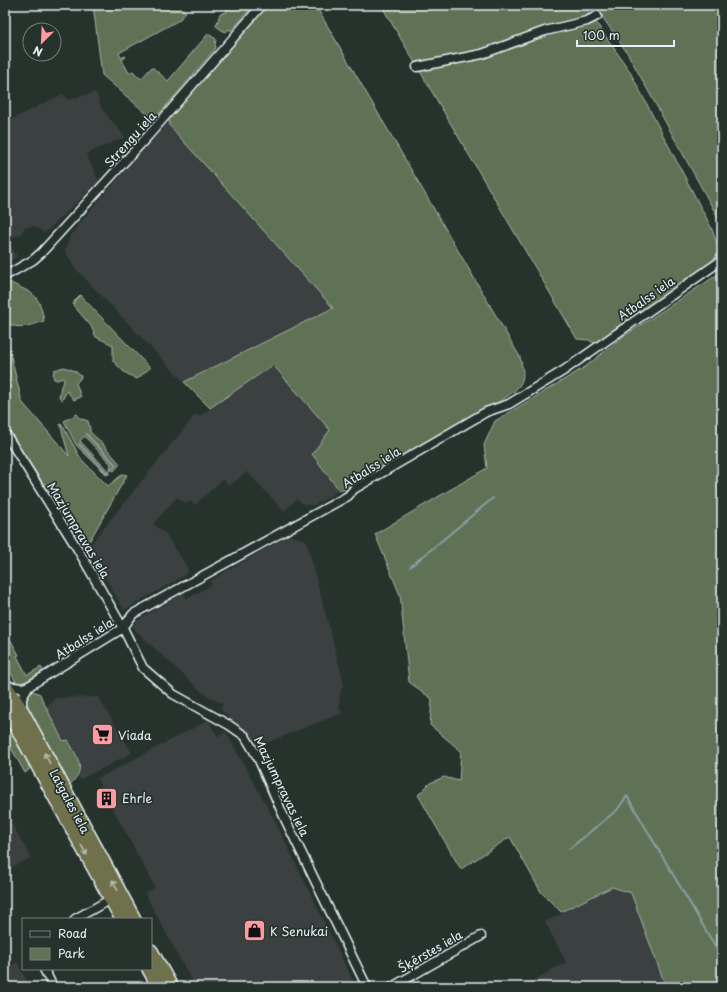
<svg xmlns="http://www.w3.org/2000/svg" width="727" height="992" font-family="'Playpen Sans',sans-serif">
  <rect width="100%" height="100%" fill="#26332d"/>
  <filter id="ink" filterUnits="userSpaceOnUse"><feTurbulence type="fractalNoise" baseFrequency=".025" numOctaves="2"/><feDisplacementMap in="SourceGraphic" scale="8" xChannelSelector="R" yChannelSelector="G"/><feConvolveMatrix kernelMatrix="1 2 1 2 8 2 1 2 1" color-interpolation-filters="sRGB"/></filter>
  <g filter="url(#ink)">
    <g fill="#3a4140">
      <path d="M96 92 102 109 125 137 86 154 99 181 45 233 34 226 24 228 21 235 7 238 17 257 5 264V103L10 120 63 94 68 100Z"/>
      <path d="M165 124 169 125 334 308 184 382 74 267 65 250 70 236 83 219Z"/>
      <path d="M273 365 337 437 343 488 315 505H304L297 499 284 511 247 472 229 486 223 479 195 505 190 501 187 504 177 497 153 524 166 534 188 569 187 574 124 610 89 550 90 545 195 415 199 416Z"/>
      <path d="M289 535 306 540 344 684 340 692 339 707 342 713 261 745 220 709 223 704 202 692 137 632 133 627 136 621 182 594 185 595 187 599 212 585 210 581Z"/>
      <path d="M98 697 132 753 79 780 77 775 79 772 68 740 64 741 46 707 55 698Z"/>
      <path d="M208 720 218 737 226 732 275 821 356 987H196L181 961 145 894 155 887 97 779Z"/>
      <path d="M8 817 31 858 12 867 5 865V818Z"/>
      <path d="M612 887 632 894 666 987H522L566 962 545 922Z"/>
      <path d="M17 962 30 987H5V969Z"/>
    </g>
    <g fill="#617255" stroke="#a4b2a6">
      <path d="M93 5H178L186 12 179 20 119 53 121 58 125 56 126 57 122 60 129 73 133 71 141 79 152 67 168 81 208 34 216 39 215 45 216 48 154 120 102 75Z"/>
      <path d="M225 5H254L231 31 229 29 226 32 223 31 216 26 220 14 227 12Z"/>
      <path d="M267 5H312L317 8 520 357C522 367 526 377 519 386 511 397 479 413 466 421 425 444 385 467 345 490H339L312 454 330 430 273 365 210 408 184 382 333 308 169 125V119Z"/>
      <path d="M381 5H584L629 70 711 227 720 252 711 262 595 344 589 340 577 339Z"/>
      <path d="M594 5H722V225L628 54Z"/>
      <path d="M717 275H722V987H666L631 893 612 887 561 912 541 892 510 837 461 869 456 861 418 795 430 783 444 777 459 781 461 751 430 725 432 699 409 682 400 595 375 534 487 468 484 445 495 421 585 367 621 338Z"/>
      <path d="M9 282C33 294 39 292 44 321 32 325 14 332 5 320V284Z"/>
      <path d="M80 295 150 368 137 379 124 372 113 361V345L96 337 91 326 73 305 75 300Z"/>
      <path d="M5 340 8 344 22 402 69 456 60 424 63 426 81 459 108 486 123 474 127 475 86 547 5 426Z"/>
      <path d="M64 367 75 371 81 376 80 379 76 383 81 397 74 400 67 391 62 400 59 397 61 386 64 382 63 378 57 380 54 379 53 375 54 370Z"/>
      <path d="M77 414 79 418 88 421 90 429V432L101 442 120 464 114 471 110 469 111 464 84 436 80 441 110 473 107 475 76 445 64 421Z"/>
      <path d="M5 630 19 655 17 656 27 675 41 667 43 670 42 672 21 684 16 682 5 662Z"/>
      <path d="M31 690 40 694 42 699 63 741 68 740C72 748 82 762 79 771 78 776 73 781 70 785L25 703 26 695Z"/>
      <path d="M5 718 29 764V770L25 773 5 737Z"/>
    </g>
    <g fill="none" stroke-linecap="round" stroke-linejoin="round">
      <g stroke="#869fa1" stroke-width="2">
        <path d="M79 444 107 473 116 465 86 434"/>
        <path d="M410 567 493 498"/>
        <path d="M569 849 617 810 627 796 722 958"/>
      </g>
      <defs>
        <g id="minor">
          <path d="M417 67 482 54 545 31 587 21 597 16"/>
          <path d="M5 276 33 260 41 253 148 136 262 5"/>
          <path d="M5 433 77 548 123 628 143 668 173 694 229 725 245 736 258 758 285 819 367 987"/>
          <path d="M6 686 22 688 29 686 123 628 133 614 348 496 354 489 486 412 509 404 563 371 722 260"/>
          <path d="M22 710V698L29 686"/>
          <path d="M75 919 111 899"/>
          <path d="M44 969 53 987"/>
          <path d="M392 987 481 936"/>
        </g>
        <g id="trunk">
          <path d="M5 685 22 711 134 919"/>
          <path d="M5 706 122 919"/>
          <path d="M151 951 171 987"/>
          <path d="M149 969 159 987"/>
        </g>
      </defs>
      <use href="#minor" stroke="#e8f1f8" stroke-width="11"/>
      <use href="#trunk" stroke="#e8f1f8" stroke-width="16"/>
      <use href="#minor" stroke="#26332d" stroke-width="8"/>
      <use href="#trunk" stroke="#6e714b" stroke-width="13"/>
    </g>
    <defs><path id="oneway-shaft" d="M-6 0H5M1.5-3L5.5 0L1.5 3" fill="none" stroke-width="1.6" stroke-linecap="round" stroke-linejoin="round"/></defs>
    <g stroke="#b7beb3">
      <use href="#oneway-shaft" transform="translate(47 758) rotate(-118)"/>
      <use href="#oneway-shaft" transform="translate(84 850) rotate(61)"/>
      <use href="#oneway-shaft" transform="translate(115 885) rotate(-118)"/>
    </g>
  </g>
  <defs>
    <symbol id="supermarket-square" viewBox="-11 -11 22 22"><rect x="-9" y="-9" width="18" height="18" rx="4" fill="#ff9aa2" stroke="#26332d"/><path d="M-6-5.5h2.5l.6 2H6L4.5 2H-2.5L-4.4-4H-6ZM-1.5 3.2a1.3 1.3 0 1 0 .1 0ZM3 3.2a1.3 1.3 0 1 0 .1 0Z" fill="#111"/></symbol>
    <symbol id="building-square" viewBox="-11 -11 22 22"><rect x="-9" y="-9" width="18" height="18" rx="4" fill="#ff9aa2" stroke="#26332d"/><path d="M-4-6H4V6H1V3H-1V6H-4ZM-2.5-4.3h1.7v1.8h-1.7ZM.8-4.3h1.7v1.8H.8ZM-2.5-1h1.7V.8h-1.7ZM.8-1h1.7V.8H.8Z" fill="#111"/></symbol>
    <symbol id="shop-square" viewBox="-11 -11 22 22"><rect x="-9" y="-9" width="18" height="18" rx="4" fill="#ff9aa2" stroke="#26332d"/><path d="M-5-2.5h2.3a2.7 3.5 0 0 1 5.4 0H5L5.5 6h-11ZM-1.5-2.5h3a1.5 2.3 0 0 0-3 0Z" fill="#111"/></symbol>
  </defs>
  <g fill-rule="evenodd">
    <use href="#supermarket-square" x="90" y="722" width="25" height="25"/>
    <use href="#building-square" x="94" y="786" width="25" height="25"/>
    <use href="#shop-square" x="242" y="918" width="25" height="25"/>
  </g>
  <g text-anchor="middle" dominant-baseline="central" stroke-width="3.5" stroke-linejoin="round" paint-order="stroke">
    <g font-size="12" fill="#e8f1f8" stroke="#26332d">
      <text transform="translate(130 139) rotate(-48)">Strengu iela</text>
      <text transform="translate(646 298) rotate(-35)">Atbalss iela</text>
      <text transform="translate(371 467) rotate(-32)">Atbalss iela</text>
      <text transform="translate(79 530) rotate(59)">Mazjumpravas iela</text>
      <text transform="translate(84 638) rotate(-32)">Atbalss iela</text>
      <text transform="translate(282 786) rotate(64)">Mazjumpravas iela</text>
      <text transform="translate(70 801) rotate(62)">Latgales iela</text>
      <text transform="translate(430 951) rotate(-30)">Šķērstes iela</text>
    </g>
    <g font-size="12" fill="#e8f1f8" stroke="#26332d" text-anchor="start">
      <text x="118" y="735">Viada</text>
      <text x="122" y="798">Ehrle</text>
      <text x="270" y="931">K Senukai</text>
    </g>
  </g>
  <rect width="727" height="992" fill="none" stroke="#26332d" stroke-width="20"/>
  <rect x="10" y="10" width="707" height="972" fill="none" stroke="#e8f1f8" stroke-width="1.5" filter="url(#ink)"/>
  <rect x="22" y="918" width="130" height="52" fill="#26332d" stroke="#747f7e"/>
  <rect x="30" y="931" width="20" height="6" fill="#26332d" stroke="#747f7e"/>
  <text x="58" y="938" font-size="12" fill="#e8f1f8">Road</text>
  <rect x="30" y="948" width="20" height="12" fill="#617255" stroke="#747f7e"/>
  <text x="58" y="958" font-size="12" fill="#e8f1f8">Park</text>
  <g transform="translate(42 42) rotate(204)"><circle r="19" fill="#26332d" stroke="#747f7e"/>
  <path d="M0-3L7 15L0 10L-7 15Z" fill="#ff9aa2"/>
  <text y="-6" font-size="11" font-weight="bold" text-anchor="middle" fill="#e8f1f8">N</text>
  </g>
  <path d="M577 40v6h97v-6" fill="none" stroke="#e8f1f8" stroke-width="2"/>
  <text x="583" y="40" font-size="12" fill="#e8f1f8" stroke="#26332d" stroke-width="3" paint-order="stroke">100 m</text>
</svg>
